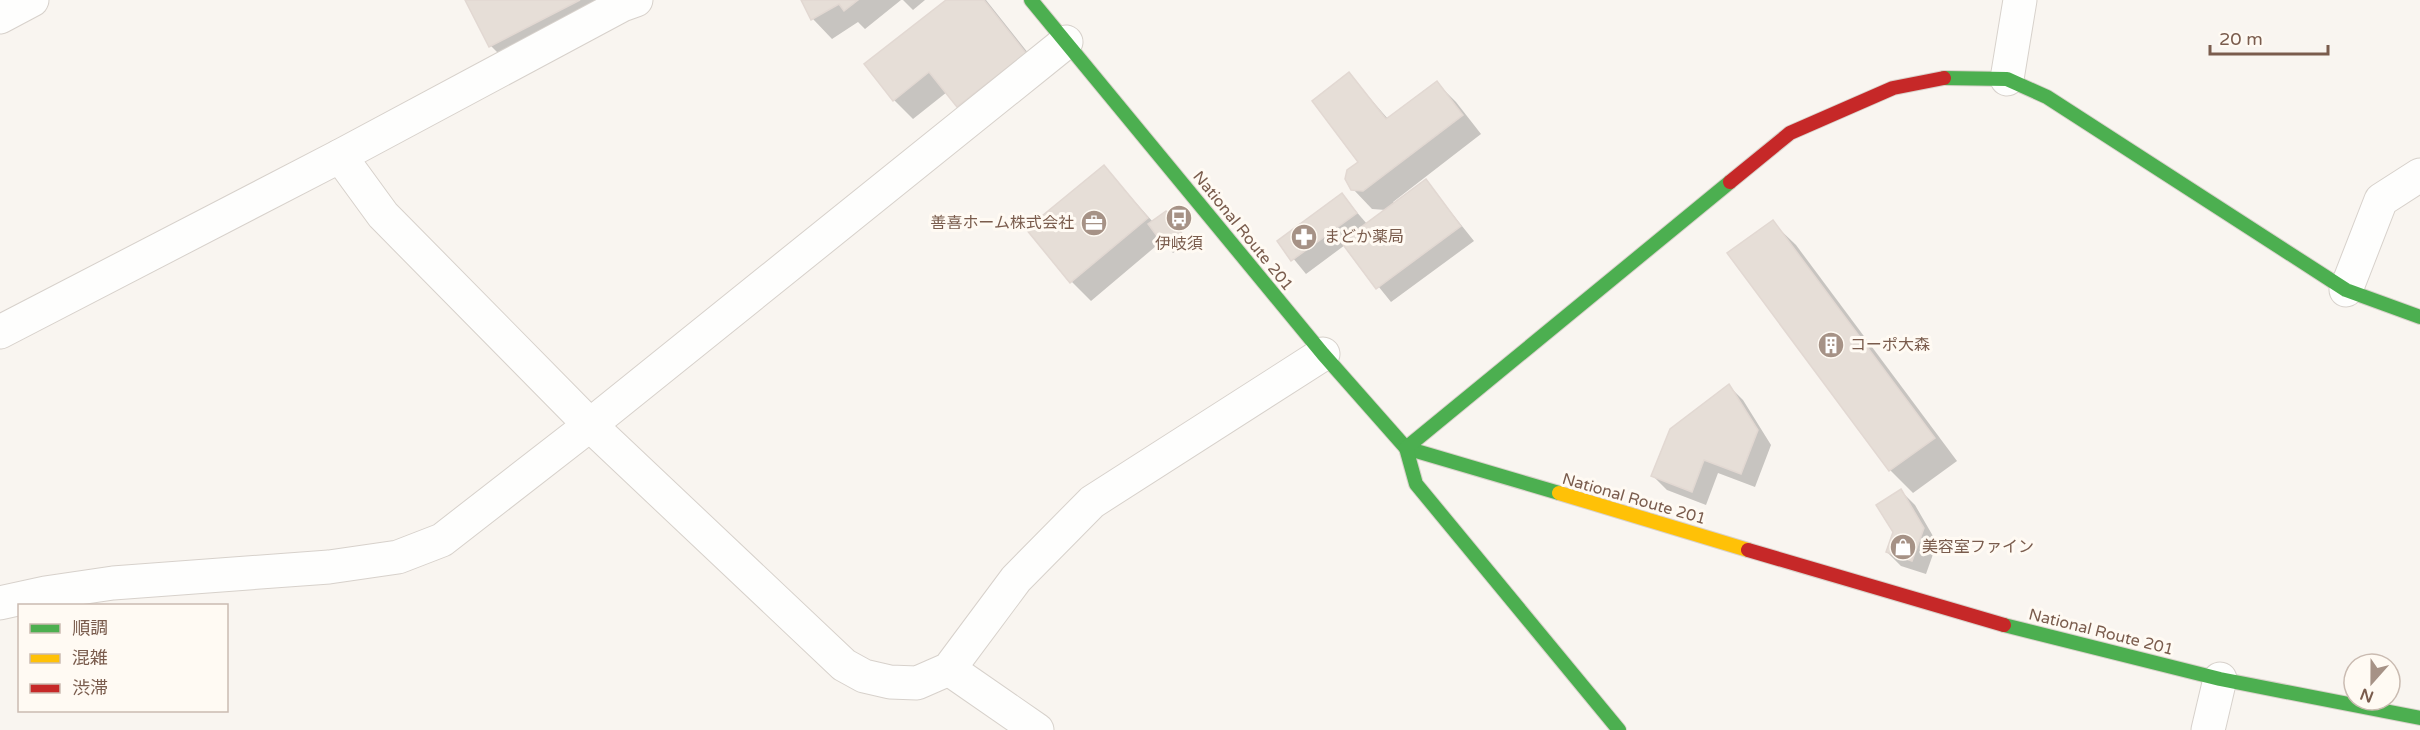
<svg xmlns="http://www.w3.org/2000/svg" width="2420" height="730" font-family="'Varela Round','Noto Sans JP',sans-serif">
  <rect width="100%" height="100%" fill="#f9f5f0"/>
  <g fill="#0003">
    <path d="M466 0H648L514 69 491 46Z"/>
    <path d="M802 0H901L865 29 858 22 832 39 813 19Z"/>
    <path d="M903 0H925L913 10Z"/>
    <path d="M948 0H986L1044 73 977 125 947 92 913 119 894 100Z"/>
    <path d="M1349 74 1388 119 1437 83 1456 102 1481 134 1393 202 1394 204 1426 181 1474 241 1391 302 1345 245 1306 274 1279 241 1342 195 1367 224 1386 210 1372 209 1353 189 1360 162Z"/>
    <path d="M1104 167 1153 222 1166 213 1189 242 1173 253 1162 241 1091 301 1072 282Z"/>
    <path d="M1772 222 1796 245 1957 461 1913 493 1890 470 1729 254Z"/>
    <path d="M1729 386 1743 400 1771 445 1755 487 1718 473 1706 505 1667 490 1653 476Z"/>
    <path d="M1901 491 1915 505 1937 543 1926 574 1901 566 1887 552 1895 532Z"/>
  </g>
  <g fill="#e6ded7" stroke="#e2d8d2" stroke-width="1.5">
    <path d="M465 0H580L489 47Z"/>
    <path d="M801 0H858L844 11 839 4 811 20Z"/>
    <path d="M946 0H984L1026 53 957 107 929 72 893 101 864 64Z"/>
    <path d="M1349 72 1386 119 1437 81 1463 115 1363 191 1351 190 1345 179 1347 170 1358 162 1312 101Z"/>
    <path d="M1104 165 1148 218 1070 283 1026 229Z"/>
    <path d="M1426 179 1461 226 1376 289 1341 242Z"/>
    <path d="M1342 193 1357 213 1291 261 1277 241Z"/>
    <path d="M1166 211 1183 235 1165 247 1148 224Z"/>
    <path d="M1773 220 1935 438 1889 471 1727 253Z"/>
    <path d="M1729 384 1758 430 1741 474 1704 460 1692 492 1651 476 1670 429Z"/>
    <path d="M1901 489 1924 528 1912 561 1886 552 1893 532 1876 505Z"/>
  </g>
  <g fill="none" stroke-linecap="round" stroke-linejoin="round">
    <defs>
      <g id="street">
        <path d="M0 17 32 0"/>
        <path d="M2007 79 2020 0"/>
        <path d="M340 156 383 215 590 425 844 665 864 676 890 682 917 683 949 669 1016 579 1092 502 1323 354"/>
        <path d="M2346 290 2381 200 2420 175"/>
        <path d="M0 332 340 156 622 5 636 0"/>
        <path d="M0 603 45 593 113 583 329 567 398 557 442 540 590 425 1066 42"/>
        <path d="M949 669 1037 730"/>
        <path d="M2208 730 2220 679"/>
      </g>
      <g id="fast">
        <path d="M1031 0 1323 354 1406 448 1559 493"/>
        <path d="M1944 78 2007 79 2047 97 2346 290 2420 317"/>
        <path d="M2004 625 2220 679 2420 718"/>
        <path d="M1619 730 1416 484 1406 448 1730 182"/>
      </g>
      <path id="slow" d="M1559 493 1748 550"/>
      <g id="jam">
        <path d="M1730 182 1790 133 1893 88 1944 78"/>
        <path d="M1748 550 2004 625"/>
      </g>
    </defs>
    <use href="#street" stroke="#d7d1cb" stroke-width="35"/>
    <use href="#fast" stroke="#d9d2cb" stroke-width="16"/>
    <use href="#slow" stroke="#d9d2cb" stroke-width="16"/>
    <use href="#jam" stroke="#d9d2cb" stroke-width="16"/>
    <use href="#street" stroke="#fefefd" stroke-width="33"/>
    <use href="#fast" stroke="#4caf50" stroke-width="14"/>
    <use href="#slow" stroke="#ffc107" stroke-width="14"/>
    <use href="#jam" stroke="#c62828" stroke-width="14"/>
  </g>
  <defs>
    <symbol id="bus-disc" viewBox="-11 -11 22 22"><circle r="9.5" fill="#a69286" stroke="#fffaf3"/><path d="M-5-6H5V4H4V6H2V4H-2V6H-4V4H-5ZM-3.5-4V0h7V-4ZM-3.5 1.2v1.5H-2V1.2ZM2 1.2v1.5H3.5V1.2Z" fill="#fff"/></symbol>
    <symbol id="office-disc" viewBox="-11 -11 22 22"><circle r="9.5" fill="#a69286" stroke="#fffaf3"/><path d="M-6-3h4V-5.5h4V-3h4V5H-6ZM-1-4.5V-3h2v-1.5ZM-6 0V1H6V0Z" fill="#fff"/></symbol>
    <symbol id="pharmacy-disc" viewBox="-11 -11 22 22"><circle r="9.5" fill="#a69286" stroke="#fffaf3"/><path d="M-2-6h4v4h4v4h-4v4h-4v-4h-4v-4h4Z" fill="#fff"/></symbol>
    <symbol id="building-disc" viewBox="-11 -11 22 22"><circle r="9.5" fill="#a69286" stroke="#fffaf3"/><path d="M-4-6H4V6H1V3H-1V6H-4ZM-2.5-4.3h1.7v1.8h-1.7ZM.8-4.3h1.7v1.8H.8ZM-2.5-1h1.7V.8h-1.7ZM.8-1h1.7V.8H.8Z" fill="#fff"/></symbol>
    <symbol id="shop-disc" viewBox="-11 -11 22 22"><circle r="9.5" fill="#a69286" stroke="#fffaf3"/><path d="M-5-2.5h2.3a2.7 3.5 0 0 1 5.4 0H5L5.5 6h-11ZM-1.5-2.5h3a1.5 2.3 0 0 0-3 0Z" fill="#fff"/></symbol>
  </defs>
  <g fill-rule="evenodd">
    <use href="#bus-disc" x="1164" y="203" width="30" height="30"/>
    <use href="#office-disc" x="1079" y="208" width="30" height="30"/>
    <use href="#pharmacy-disc" x="1289" y="222" width="30" height="30"/>
    <use href="#building-disc" x="1816" y="330" width="30" height="30"/>
    <use href="#shop-disc" x="1888" y="532" width="30" height="30"/>
  </g>
  <g text-anchor="middle" dominant-baseline="central" stroke-width="6" stroke-linejoin="round" paint-order="stroke">
    <g font-size="16" fill="#7a5c4d" stroke="#fffaf3" text-anchor="start">
      <text x="1074" y="223" text-anchor="end">善喜ホーム株式会社</text>
      <text x="1324" y="237">まどか薬局</text>
      <text x="1179" y="244" text-anchor="middle">伊岐須</text>
      <text x="1850" y="345">コーポ大森</text>
      <text x="1922" y="547">美容室ファイン</text>
    </g>
    <g font-size="16" fill="#7a5c4d" stroke="#fffaf3">
      <text transform="translate(1243 231) rotate(51)">National Route 201</text>
      <text transform="translate(1634 499) rotate(16)">National Route 201</text>
      <text transform="translate(2101 632) rotate(14)">National Route 201</text>
    </g>
  </g>
  <rect x="18" y="604" width="210" height="108" fill="#fffaf3" stroke="#cabbb1" stroke-width="1.5"/>
  <rect x="30" y="624" width="30" height="9" fill="#4caf50" stroke="#cabbb1" stroke-width="1.5"/>
  <text x="72" y="634" font-size="18" fill="#7a5c4d">順調</text>
  <rect x="30" y="654" width="30" height="9" fill="#ffc107" stroke="#cabbb1" stroke-width="1.5"/>
  <text x="72" y="664" font-size="18" fill="#7a5c4d">混雑</text>
  <rect x="30" y="684" width="30" height="9" fill="#c62828" stroke="#cabbb1" stroke-width="1.5"/>
  <text x="72" y="694" font-size="18" fill="#7a5c4d">渋滞</text>
  <g transform="translate(2372 682) rotate(201)"><circle r="28" fill="#fffaf3" stroke="#cabbb1" stroke-width="1.5"/>
  <path d="M0-4.5L10 22L0 15L-10 22Z" fill="#a69286"/>
  <text y="-9" font-size="16" font-weight="bold" text-anchor="middle" fill="#7a5c4d">N</text>
  </g>
  <path d="M2210 45v9h118v-9" fill="none" stroke="#7a5c4d" stroke-width="3"/>
  <text x="2219" y="45" font-size="18" fill="#7a5c4d" stroke="#fffaf3" stroke-width="4.5" paint-order="stroke">20 m</text>
</svg>
